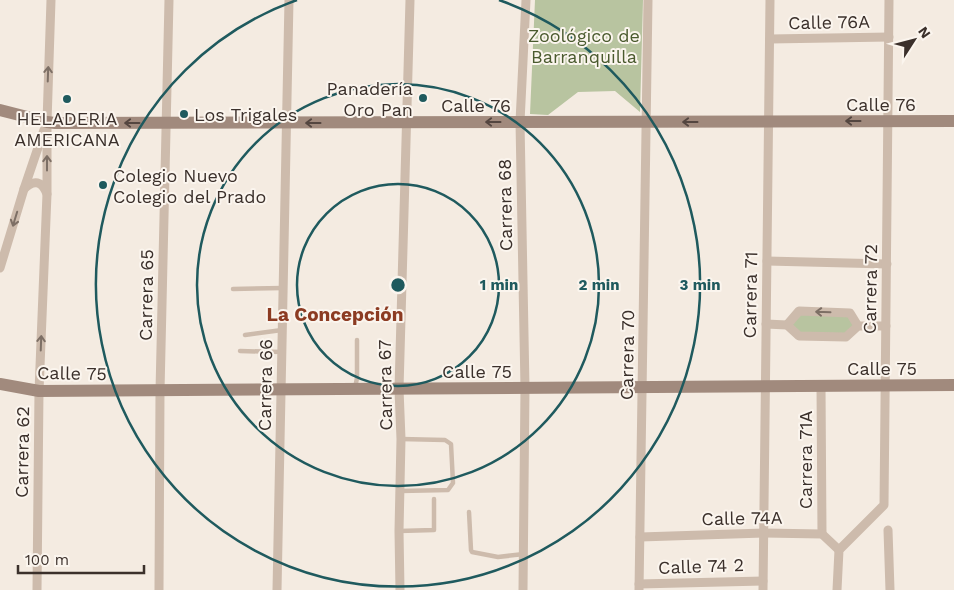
<svg xmlns="http://www.w3.org/2000/svg" width="954" height="590" font-family="'Work Sans',sans-serif">
  <rect width="100%" height="100%" fill="#f4ebe1"/>
  <g fill="#b8c4a0">
    <path d="M535 0H643L640 112 615 91 578 92 548 115 530 114Z"/>
    <path d="M800 314 849 315 855 326 845 335 800 334 790 325Z"/>
  </g>
  <g fill="none" stroke-linecap="round" stroke-linejoin="round">
    <g stroke="#cdbbac" stroke-width="4.5">
      <path d="M233 289 283 288"/>
      <path d="M245 335 282 330"/>
      <path d="M240 351 282 352"/>
      <path d="M355 388 357 378V340"/>
      <path d="M400 491 448 490 453 483 451 444 445 440 401 439"/>
      <path d="M469 512 471 550 472 552 498 557 524 554"/>
      <path d="M399 531 434 530V499"/>
    </g>
    <g stroke="#cdbbac" stroke-width="9">
      <path d="M770 39 889 37"/>
      <path d="M24 189C34 179 42 181 47 194"/>
      <path d="M767 261 887 264"/>
      <path d="M0 268 24 189 44 130"/>
      <path d="M766 324 787 325 799 336 846 337 858 326H886"/>
      <path d="M787 325 799 311 850 313 858 326"/>
      <path d="M821 386 822 534"/>
      <path d="M888 530 890 590"/>
      <path d="M640 537 764 533 822 534 839 550"/>
      <path d="M639 584 763 581"/>
      <path d="M37 590 39 391 47 194V122L51 0"/>
      <path d="M159 590 160 391 169 0"/>
      <path d="M277 590 289 0"/>
      <path d="M400 590 399 531 401 439 399 389 410 0"/>
      <path d="M523 590 525 388 520 122 526 0"/>
      <path d="M639 590 648 0"/>
      <path d="M763 590 770 0"/>
      <path d="M837 590 839 550 884 505 889 0"/>
    </g>
    <g stroke="#a18a7d" stroke-width="12">
      <path d="M0 110 47 122 55 123 954 121"/>
      <path d="M0 384 39 391 954 385"/>
    </g>
  </g>
  <defs><path id="oneway-shaft" d="M-6 0H5M1.5-3L5.5 0L1.5 3" fill="none" stroke-width="1.6" stroke-linecap="round" stroke-linejoin="round" transform="scale(1.25)"/></defs>
  <g stroke="#7d6f65">
    <use href="#oneway-shaft" transform="translate(48 74) rotate(-88)"/>
    <use href="#oneway-shaft" transform="translate(47 163) rotate(-90)"/>
    <use href="#oneway-shaft" transform="translate(15 219) rotate(107)"/>
    <use href="#oneway-shaft" transform="translate(823 312) rotate(-178)"/>
    <use href="#oneway-shaft" transform="translate(41 343) rotate(-88)"/>
  </g>
  <g stroke="#544640">
    <use href="#oneway-shaft" transform="translate(853 121) rotate(-180)"/>
    <use href="#oneway-shaft" transform="translate(493 122) rotate(180)"/>
    <use href="#oneway-shaft" transform="translate(690 122) rotate(180)"/>
    <use href="#oneway-shaft" transform="translate(132 123) rotate(-180)"/>
    <use href="#oneway-shaft" transform="translate(313 123) rotate(180)"/>
  </g>
  <g fill="none" stroke="#1f5a5e" stroke-width="2.5">
    <circle cx="398" cy="285" r="101"/>
    <circle cx="398" cy="285" r="201"/>
    <path d="M499 0A302 302 0 1 1 297 0"/>
  </g>
  <g fill="#1f5a5e" stroke="#fbf5ee" stroke-width="2">
    <circle cx="423" cy="98" r="5"/>
    <circle cx="67" cy="99" r="5"/>
    <circle cx="184" cy="114" r="5"/>
    <circle cx="103" cy="185" r="5"/>
  </g>
  <g text-anchor="middle" dominant-baseline="central" stroke-width="4" stroke-linejoin="round" paint-order="stroke">
    <g font-size="18" fill="#3b302b" stroke="#fbf5ee">
      <text transform="translate(829 22) rotate(-1)">Calle 76A</text>
      <text x="881" y="104">Calle 76</text>
      <text x="476" y="105">Calle 76</text>
      <text transform="translate(505 205) rotate(-91)">Carrera 68</text>
      <text transform="translate(870 289) rotate(-89)">Carrera 72</text>
      <text transform="translate(146 295) rotate(-89)">Carrera 65</text>
      <text transform="translate(750 295) rotate(-89)">Carrera 71</text>
      <text transform="translate(627 355) rotate(-89)">Carrera 70</text>
      <text x="882" y="368">Calle 75</text>
      <text x="477" y="371">Calle 75</text>
      <text transform="translate(72 373) rotate(1)">Calle 75</text>
      <text transform="translate(265 385) rotate(-89)">Carrera 66</text>
      <text transform="translate(385 385) rotate(-91)">Carrera 67</text>
      <text transform="translate(22 452) rotate(-89)">Carrera 62</text>
      <text transform="translate(805 460) rotate(-90)">Carrera 71A</text>
      <text transform="translate(742 518) rotate(-1)">Calle 74A</text>
      <text transform="translate(701 566) rotate(-2)">Calle 74 2</text>
    </g>
    <g font-size="18" fill="#4a5a2e" stroke="#fbf5ee">
      <text x="584" y="35">Zoológico de<tspan x="584" dy="21">Barranquilla</tspan></text>
    </g>
    <g font-size="18" fill="#3b302b" stroke="#fbf5ee" text-anchor="start">
      <text x="413" y="88" text-anchor="end">Panadería<tspan x="413" dy="21">Oro Pan</tspan></text>
      <text x="194" y="114">Los Trigales</text>
      <text x="67" y="118" text-anchor="middle">HELADERIA<tspan x="67" dy="21">AMERICANA</tspan></text>
      <text x="113" y="175">Colegio Nuevo<tspan x="113" dy="21">Colegio del Prado</tspan></text>
    </g>
    <g font-size="19" font-weight="bold" fill="#8c3b22" stroke="#fbf5ee">
      <text x="335" y="314">La Concepción</text>
    </g>
  </g>
  <circle cx="398" cy="285" r="8" fill="#1f5a5e" stroke="#fbf5ee" stroke-width="2.5"/>
  <g font-size="15" text-anchor="middle" font-weight="bold" fill="#1f5a5e" stroke="#fbf5ee" stroke-width="4" stroke-linejoin="round" paint-order="stroke">
    <text x="499" y="290">1 min</text>
    <text x="599" y="290">2 min</text>
    <text x="700" y="290">3 min</text>
  </g>
  <g transform="translate(914 40) rotate(54)" stroke="#fbf5ee" stroke-width="4" paint-order="stroke">
  <path d="M0-4L9 19L0 12L-9 19Z" fill="#3b302b"/>
  <text y="-8" font-size="14" font-weight="bold" text-anchor="middle" fill="#3b302b">N</text>
  </g>
  <path d="M18 565v8h126v-8" fill="none" stroke="#3b302b" stroke-width="2.5"/>
  <text x="25" y="565" font-size="15" fill="#3b302b" stroke="#fbf5ee" stroke-width="4" paint-order="stroke">100 m</text>
</svg>
